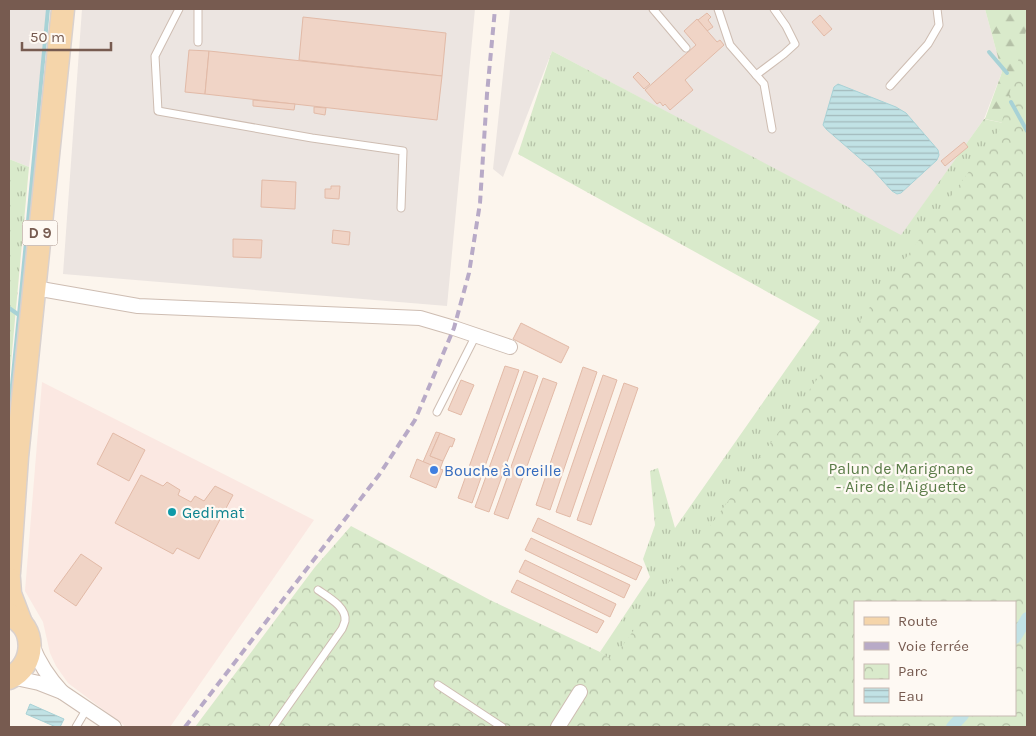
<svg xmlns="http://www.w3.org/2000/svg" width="1036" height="736" font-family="Karla,sans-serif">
  <defs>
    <pattern id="grass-tufts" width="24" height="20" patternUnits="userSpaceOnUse" patternTransform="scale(1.25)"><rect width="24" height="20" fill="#d9eacb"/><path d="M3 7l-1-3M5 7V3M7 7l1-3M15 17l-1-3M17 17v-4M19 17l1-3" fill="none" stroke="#b5c1a7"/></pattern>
    <pattern id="forest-firs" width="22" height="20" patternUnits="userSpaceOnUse" patternTransform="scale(1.25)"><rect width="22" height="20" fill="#d9eacb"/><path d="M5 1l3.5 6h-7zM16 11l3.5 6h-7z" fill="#b5c1a7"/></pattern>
    <pattern id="park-crowns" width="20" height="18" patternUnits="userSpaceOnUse" patternTransform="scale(1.25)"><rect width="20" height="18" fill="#d9eacb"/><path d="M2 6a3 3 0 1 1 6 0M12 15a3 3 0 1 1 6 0" fill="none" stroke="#b5c1a7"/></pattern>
    <pattern id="water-rules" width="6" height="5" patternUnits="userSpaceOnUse" patternTransform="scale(1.25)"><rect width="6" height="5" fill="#c1e2e5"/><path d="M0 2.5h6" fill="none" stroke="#a2babc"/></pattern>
  </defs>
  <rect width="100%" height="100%" fill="#fcf5ed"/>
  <path fill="#fbe8e2" d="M42 382 314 520 170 727H126L68 683 56 666 50 653 43 622 25 591Z"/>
  <g fill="#ece5e1">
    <path d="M9 9H49L41 67 29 167 9 159Z"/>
    <path d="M82 9H475L447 306 63 274Z"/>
    <path d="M510 9H985L1002 72 984 119 901 236 552 51 503 177 493 169Z"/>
  </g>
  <g fill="url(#grass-tufts)">
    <path d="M552 51 901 235 984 119 1027 128 855 602V715L569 727 611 660 600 652 650 577 643 559 655 525 650 471 658 468 675 528 820 321 518 154Z"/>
    <path d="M9 159 29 167 9 385Z"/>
  </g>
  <path fill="url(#forest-firs)" d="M985 9H1027V128L985 119 1002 72Z"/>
  <path fill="url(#park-crowns)" fill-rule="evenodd" d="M1027 27V727H195L315 567 351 526 490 600 600 652 612 660 1000 129ZM855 602H1015V715H855Z"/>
  <g fill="url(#water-rules)" stroke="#a8d2d6">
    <path d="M838 84 896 107 906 113 938 150 939 155 937 160 901 193 897 194 892 191 872 169 826 129 823 125 834 87Z"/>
    <path d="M30 704 64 719 60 727H56L26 714Z"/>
  </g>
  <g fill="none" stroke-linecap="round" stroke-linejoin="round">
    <g stroke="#a8d2d6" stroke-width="4">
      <path d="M989 52 1007 73"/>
      <path d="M1011 102 1027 131"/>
      <path d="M28 221 48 9"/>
      <path d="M9 308 19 315 9 415"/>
      <path d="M19 315 27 231"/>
    </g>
    <g stroke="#c1e2e5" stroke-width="12">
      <path d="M1015 638 1027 618"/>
      <path d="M952 727 963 715"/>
    </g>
  </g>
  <g fill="#f0d4c6" stroke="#e2baa7">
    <path d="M707 13 711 17 708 20 713 27 707 31 698 20Z"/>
    <path d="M820 15 832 29 824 36 812 22Z"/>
    <path d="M303 17 446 33 442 76 299 60Z"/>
    <path d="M697 19 717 42 720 40 724 45 685 80 693 90 670 110 665 104 663 106 660 102 657 104 645 90 696 45 684 31Z"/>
    <path d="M189 50 209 51 205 94 185 92Z"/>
    <path d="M209 51 442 76 437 120 205 94Z"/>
    <path d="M638 72 650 84 644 89 633 77Z"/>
    <path d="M253 100 295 104 294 110 253 106Z"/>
    <path d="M314 107 326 108 325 115 314 113Z"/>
    <path d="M964 142 968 147 945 166 941 161Z"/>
    <path d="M262 180 296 182 295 209 261 207Z"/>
    <path d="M331 186H340L339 199 325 198V189H331Z"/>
    <path d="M333 230 350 232 349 245 332 243Z"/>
    <path d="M233 239 262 240 261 258 233 257Z"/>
    <path d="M521 323 569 347 561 363 513 339Z"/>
    <path d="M505 366 519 370 472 503 458 498Z"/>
    <path d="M583 367 597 372 550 510 536 505Z"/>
    <path d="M524 371 538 376 489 512 475 507Z"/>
    <path d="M603 375 617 380 570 517 556 512Z"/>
    <path d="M543 378 557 383 508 519 494 514Z"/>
    <path d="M461 380 474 385 461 415 448 410Z"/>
    <path d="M624 383 638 388 591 525 577 520Z"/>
    <path d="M436 432 440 433 430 456 443 461 440 469 423 462Z"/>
    <path d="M113 433 145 450 129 481 97 464Z"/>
    <path d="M440 433 455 439 452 447 450 446 443 461 430 456Z"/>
    <path d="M417 459 443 470 436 488 410 477Z"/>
    <path d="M141 475 163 486 167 482 180 490 178 495 191 502 195 496 204 501 215 486 233 495 199 559 177 548 173 554 115 523Z"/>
    <path d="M538 518 642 567 636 580 532 531Z"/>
    <path d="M531 538 630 585 624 598 525 550Z"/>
    <path d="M81 554 102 568 76 606 54 591Z"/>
    <path d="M525 560 616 604 610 617 519 572Z"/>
    <path d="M517 580 604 621 597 633 511 592Z"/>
  </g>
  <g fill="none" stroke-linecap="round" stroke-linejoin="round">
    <defs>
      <g id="service">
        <path d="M179 9 155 56 158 111 312 138 403 151 401 208"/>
        <path d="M198 9V42"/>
        <path d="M653 9 686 48"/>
        <path d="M718 9 730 45 764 84 772 129"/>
        <path d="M756 75 784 54 795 44 786 26 774 9"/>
        <path d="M890 86 928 44 939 25 937 9"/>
        <path d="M437 412 476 335"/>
        <path d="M438 685 502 727"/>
        <path d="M76 727 86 710"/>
        <path d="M273 727 342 629C343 627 344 624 345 621 347 607 328 597 318 590"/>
      </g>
      <g id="minor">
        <path d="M35 288 138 306 420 318 454 328 510 347"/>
        <path d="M11 677 39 683 62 692C49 678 39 663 32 645"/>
        <path d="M62 692 114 727"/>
        <path d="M558 727 580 692"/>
      </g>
      <g id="primary">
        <path d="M9 573 17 457 63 9"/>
        <path d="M9 579 10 594 21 623"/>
        <path d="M9 615C37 626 36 666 9 678"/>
      </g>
    </defs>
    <use href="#service" stroke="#cebdb2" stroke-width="9"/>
    <use href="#minor" stroke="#cebdb2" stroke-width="16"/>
    <use href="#primary" stroke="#d9d1ce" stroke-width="25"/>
    <use href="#service" stroke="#fff" stroke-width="7"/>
    <use href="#minor" stroke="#fff" stroke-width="14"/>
    <use href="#primary" stroke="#f5d5aa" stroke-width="22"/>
    <path stroke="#b8aac7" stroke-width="4" stroke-dasharray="8 5" stroke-linecap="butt" d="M185 727 379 475 415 420 454 328 469 273 480 203 487 94 495 9"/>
  </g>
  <circle fill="#3f7fe0" stroke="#fef9f3" stroke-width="2" cx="434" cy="470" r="5"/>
  <circle fill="#0f9aa8" stroke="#fef9f3" stroke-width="2" cx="172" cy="512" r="5"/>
  <g text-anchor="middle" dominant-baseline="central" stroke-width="4.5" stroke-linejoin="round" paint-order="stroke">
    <rect fill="#fef9f3" stroke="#a08a81" stroke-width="1" x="22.5" y="220.5" width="35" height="25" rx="4"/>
    <g font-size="15" font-weight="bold" fill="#775b50">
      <text x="40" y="233">D 9</text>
    </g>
    <g font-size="16" fill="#5b7c48" stroke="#fef9f3">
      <text x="901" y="468">Palun de Marignane<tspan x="901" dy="18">- Aire de l'Aiguette</tspan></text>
    </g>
    <g font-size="16" fill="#366cbe" stroke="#fef9f3" text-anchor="start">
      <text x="444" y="470">Bouche à Oreille</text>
    </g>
    <g font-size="16" fill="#0d838f" stroke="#fef9f3" text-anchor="start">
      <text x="182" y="512">Gedimat</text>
    </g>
  </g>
  <rect width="1036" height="736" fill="none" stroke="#775b50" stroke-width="20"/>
  <rect x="854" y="601" width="162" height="115" fill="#fef9f3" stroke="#c8bab2"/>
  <rect x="864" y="617" width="25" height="8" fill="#f5d5aa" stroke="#c8bab2"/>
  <text x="898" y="626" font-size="15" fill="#775b50">Route</text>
  <rect x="864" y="642" width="25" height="8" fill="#b8aac7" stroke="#c8bab2"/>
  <text x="898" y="651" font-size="15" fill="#775b50">Voie ferrée</text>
  <rect x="864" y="664" width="25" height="15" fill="url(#park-crowns)" stroke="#c8bab2"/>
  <text x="898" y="676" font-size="15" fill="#775b50">Parc</text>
  <rect x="864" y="688" width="25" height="15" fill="url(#water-rules)" stroke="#c8bab2"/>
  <text x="898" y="701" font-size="15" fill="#775b50">Eau</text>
  <path d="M22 42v8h89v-8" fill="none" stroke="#775b50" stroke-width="2.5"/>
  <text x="30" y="42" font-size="15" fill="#775b50" stroke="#fef9f3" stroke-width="4" paint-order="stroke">50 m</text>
</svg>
